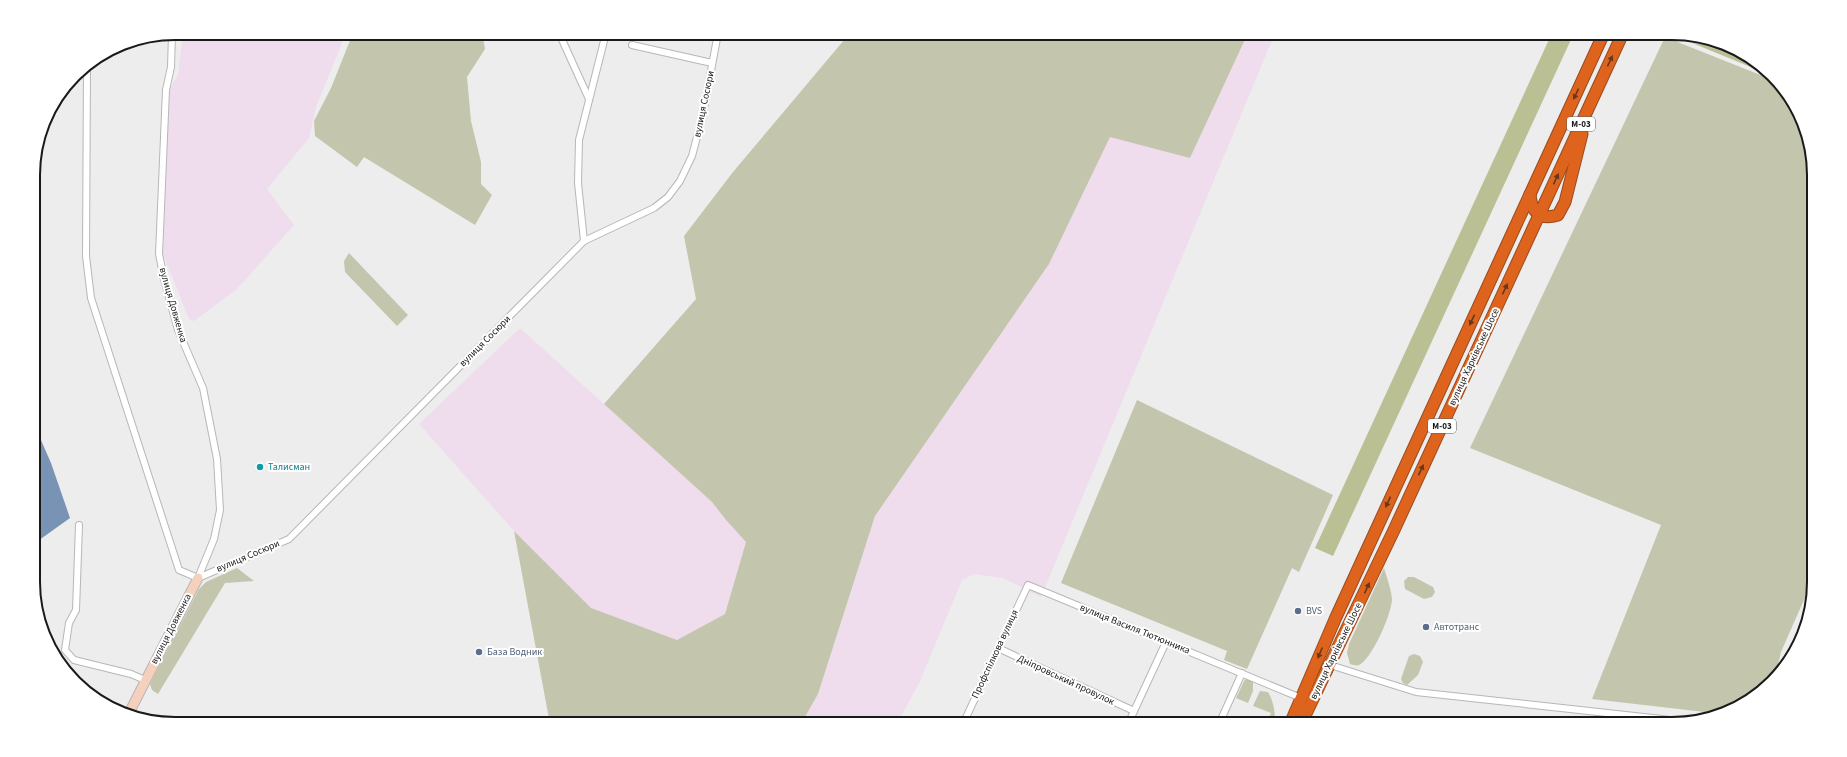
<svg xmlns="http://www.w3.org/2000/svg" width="1847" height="757" font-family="'Source Sans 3',sans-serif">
  <rect width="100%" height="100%" fill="#ededee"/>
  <g fill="#efdced">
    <path d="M183 33H346L316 107 309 138 267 189 294 225 237 289 194 321 189 319 163 254 169 90 178 75Z"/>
    <path d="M1248 33H1275L1041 597 1003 578 974 574 962 580 920 681 897 724H801L818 694 875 516 1049 264 1110 136 1190 158Z"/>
    <path d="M520 328 712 502 726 520 746 542 725 614 677 640 590 608 514 531 419 424Z"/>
  </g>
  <g fill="#c3c6ac">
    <path d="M353 33H482L485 49 467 77 471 121 481 162V184L492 195 475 225 364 157 357 167 315 136 314 121 331 88Z"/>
    <path d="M850 33H1248L1190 158 1110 137 1049 264 875 516 818 694 801 724H550L514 531 591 608 677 640 725 614 746 542 726 520 712 502 604 404 696 299 684 236 733 172Z"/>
    <path d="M1665 37 1778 82 1784 89 1813 157 1814 577 1781 652 1775 678 1758 695 1722 714 1592 699 1661 525 1470 448Z"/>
    <path d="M349 253 408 315 397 326 345 272 344 261Z"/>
    <path d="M1137 400 1333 495 1299 572 1292 568 1247 669 1224 660 1227 651 1061 583Z"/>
    <path d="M237 568 254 581 225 583 158 694 152 690 150 684 199 589 206 582Z"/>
    <path d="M1384 568C1387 578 1391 589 1392 599 1392 613 1372 659 1359 665 1356 666 1353 665 1350 664L1347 653 1349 644Z"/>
    <path d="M1408 577H1414L1433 587 1435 592 1432 597 1424 599 1405 589 1404 581Z"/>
    <path d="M1414 654 1420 656 1423 662 1418 675 1407 685 1403 683 1401 679 1409 656Z"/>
    <path d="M1246 679 1253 681V691L1248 703 1236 698 1244 681Z"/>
    <path d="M1260 691 1268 692C1274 702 1275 712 1275 724H1266L1271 713 1253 706Z"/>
  </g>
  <g fill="#babf94">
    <path d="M1552 33H1574L1333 556 1315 548Z"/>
    <path d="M1668 33C1705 33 1745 49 1770 75Z"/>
  </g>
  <path fill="#7993b5" d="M37 431 51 463 70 518 35 543V432Z"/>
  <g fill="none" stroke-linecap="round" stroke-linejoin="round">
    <path stroke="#7993b5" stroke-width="2.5" d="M37 613 38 537"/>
    <defs>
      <g id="street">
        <path d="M559 33 589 99"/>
        <path d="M172 34 171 67 166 90 159 254 164 279 178 330 203 388 217 459 220 510 214 539 198 578"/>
        <path d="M632 45 712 63"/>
        <path d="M87 65 86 256 91 298 179 570 198 578"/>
        <path d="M584 241 578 183 579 140 606 33"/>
        <path d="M79 525 76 610 69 623 65 650 74 660 131 674 145 680"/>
        <path d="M198 578 289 539 584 241 654 208 668 197 680 181 692 156 703 114 718 33"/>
        <path d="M998 648 1134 711"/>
        <path d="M1330 665 1416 692 1689 722"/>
        <path d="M963 724 1028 585 1301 698"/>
        <path d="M1128 724 1166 642"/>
        <path d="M1219 724 1242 673"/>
      </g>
      <path id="secondary" d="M128 715 198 578"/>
      <g id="highway">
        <path d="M1530 194C1531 211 1539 221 1558 215L1565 202 1582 134"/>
        <path d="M1290 724 1336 617 1604 33"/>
        <path d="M1301 724 1394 530 1623 33"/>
      </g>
    </defs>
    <use href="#street" stroke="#b7b7b8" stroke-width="8"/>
    <use href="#secondary" stroke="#b7b7b8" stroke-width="11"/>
    <use href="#highway" stroke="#994a1d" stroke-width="13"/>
    <use href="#street" stroke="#fff" stroke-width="6"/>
    <use href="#secondary" stroke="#f5d0bc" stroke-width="9"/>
    <use href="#highway" stroke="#de641e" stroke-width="11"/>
  </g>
  <defs><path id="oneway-solid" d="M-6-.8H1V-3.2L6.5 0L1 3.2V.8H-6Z"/></defs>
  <g fill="#68381c">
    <use href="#oneway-solid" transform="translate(1610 61) rotate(-65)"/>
    <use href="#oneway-solid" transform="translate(1576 94) rotate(115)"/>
    <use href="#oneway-solid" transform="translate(1556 179) rotate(-65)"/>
    <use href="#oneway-solid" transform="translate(1505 289) rotate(-65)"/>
    <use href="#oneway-solid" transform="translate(1472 320) rotate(115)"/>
    <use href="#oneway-solid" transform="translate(1421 470) rotate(-65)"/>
    <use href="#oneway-solid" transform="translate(1388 502) rotate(115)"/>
    <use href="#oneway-solid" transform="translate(1367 588) rotate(-65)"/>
    <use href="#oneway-solid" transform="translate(1320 653) rotate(113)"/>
  </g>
  <circle fill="#0f9aa8" stroke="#fff" stroke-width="1.5" cx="260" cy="467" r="4"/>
  <g fill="#5c6f8a" stroke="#fff" stroke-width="1.5">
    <circle cx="1298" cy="611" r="4"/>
    <circle cx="1426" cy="627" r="4"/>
    <circle cx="479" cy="652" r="4"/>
  </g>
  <g text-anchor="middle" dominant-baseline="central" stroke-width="4" stroke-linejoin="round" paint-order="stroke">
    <g fill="#fff" stroke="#5f5f5f" stroke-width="1">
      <rect x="1567" y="117" width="28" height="14" rx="3"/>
      <rect x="1428" y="419" width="28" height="14" rx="3"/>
    </g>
    <g font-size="9" font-weight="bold" fill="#1a1a1b">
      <text x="1581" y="124">М-03</text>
      <text x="1442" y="426">М-03</text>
    </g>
    <g font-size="10" fill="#1a1a1b" stroke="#fff">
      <text transform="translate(704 104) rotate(-78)">вулиця Сосюри</text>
      <text transform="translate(173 305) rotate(74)">вулиця Довженка</text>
      <text transform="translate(485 341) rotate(-45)">вулиця Сосюри</text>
      <text transform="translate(1474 357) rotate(-65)">вулиця Харківське Шосе</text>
      <text transform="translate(248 556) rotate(-23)">вулиця Сосюри</text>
      <text transform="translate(171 629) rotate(-63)">вулиця Довженка</text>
      <text transform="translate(1135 629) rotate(22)">вулиця Василя Тютюнника</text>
      <text transform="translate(1336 651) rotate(-64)">вулиця Харківське Шосе</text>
      <text transform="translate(995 654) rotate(-65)">Профспілкова вулиця</text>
      <text transform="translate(1066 680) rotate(25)">Дніпровський провулок</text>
    </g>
    <g font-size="10" fill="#0d838f" stroke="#fff" text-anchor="start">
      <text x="268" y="467">Талисман</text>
    </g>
    <g font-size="10" fill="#4e5e75" stroke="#fff" text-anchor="start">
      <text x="1306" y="611">BVS</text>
      <text x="1434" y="627">Автотранс</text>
      <text x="487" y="652">База Водник</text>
    </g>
  </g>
  <path d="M0 0H1847V757H0ZM175 40H1672A135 135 0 0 1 1807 175V582A135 135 0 0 1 1672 717H175A135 135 0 0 1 40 582V175A135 135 0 0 1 175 40Z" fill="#fff" fill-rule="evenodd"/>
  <path fill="none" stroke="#1a1a1b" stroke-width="2" d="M175 40H1672A135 135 0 0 1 1807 175V582A135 135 0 0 1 1672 717H175A135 135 0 0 1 40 582V175A135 135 0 0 1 175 40Z"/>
</svg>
